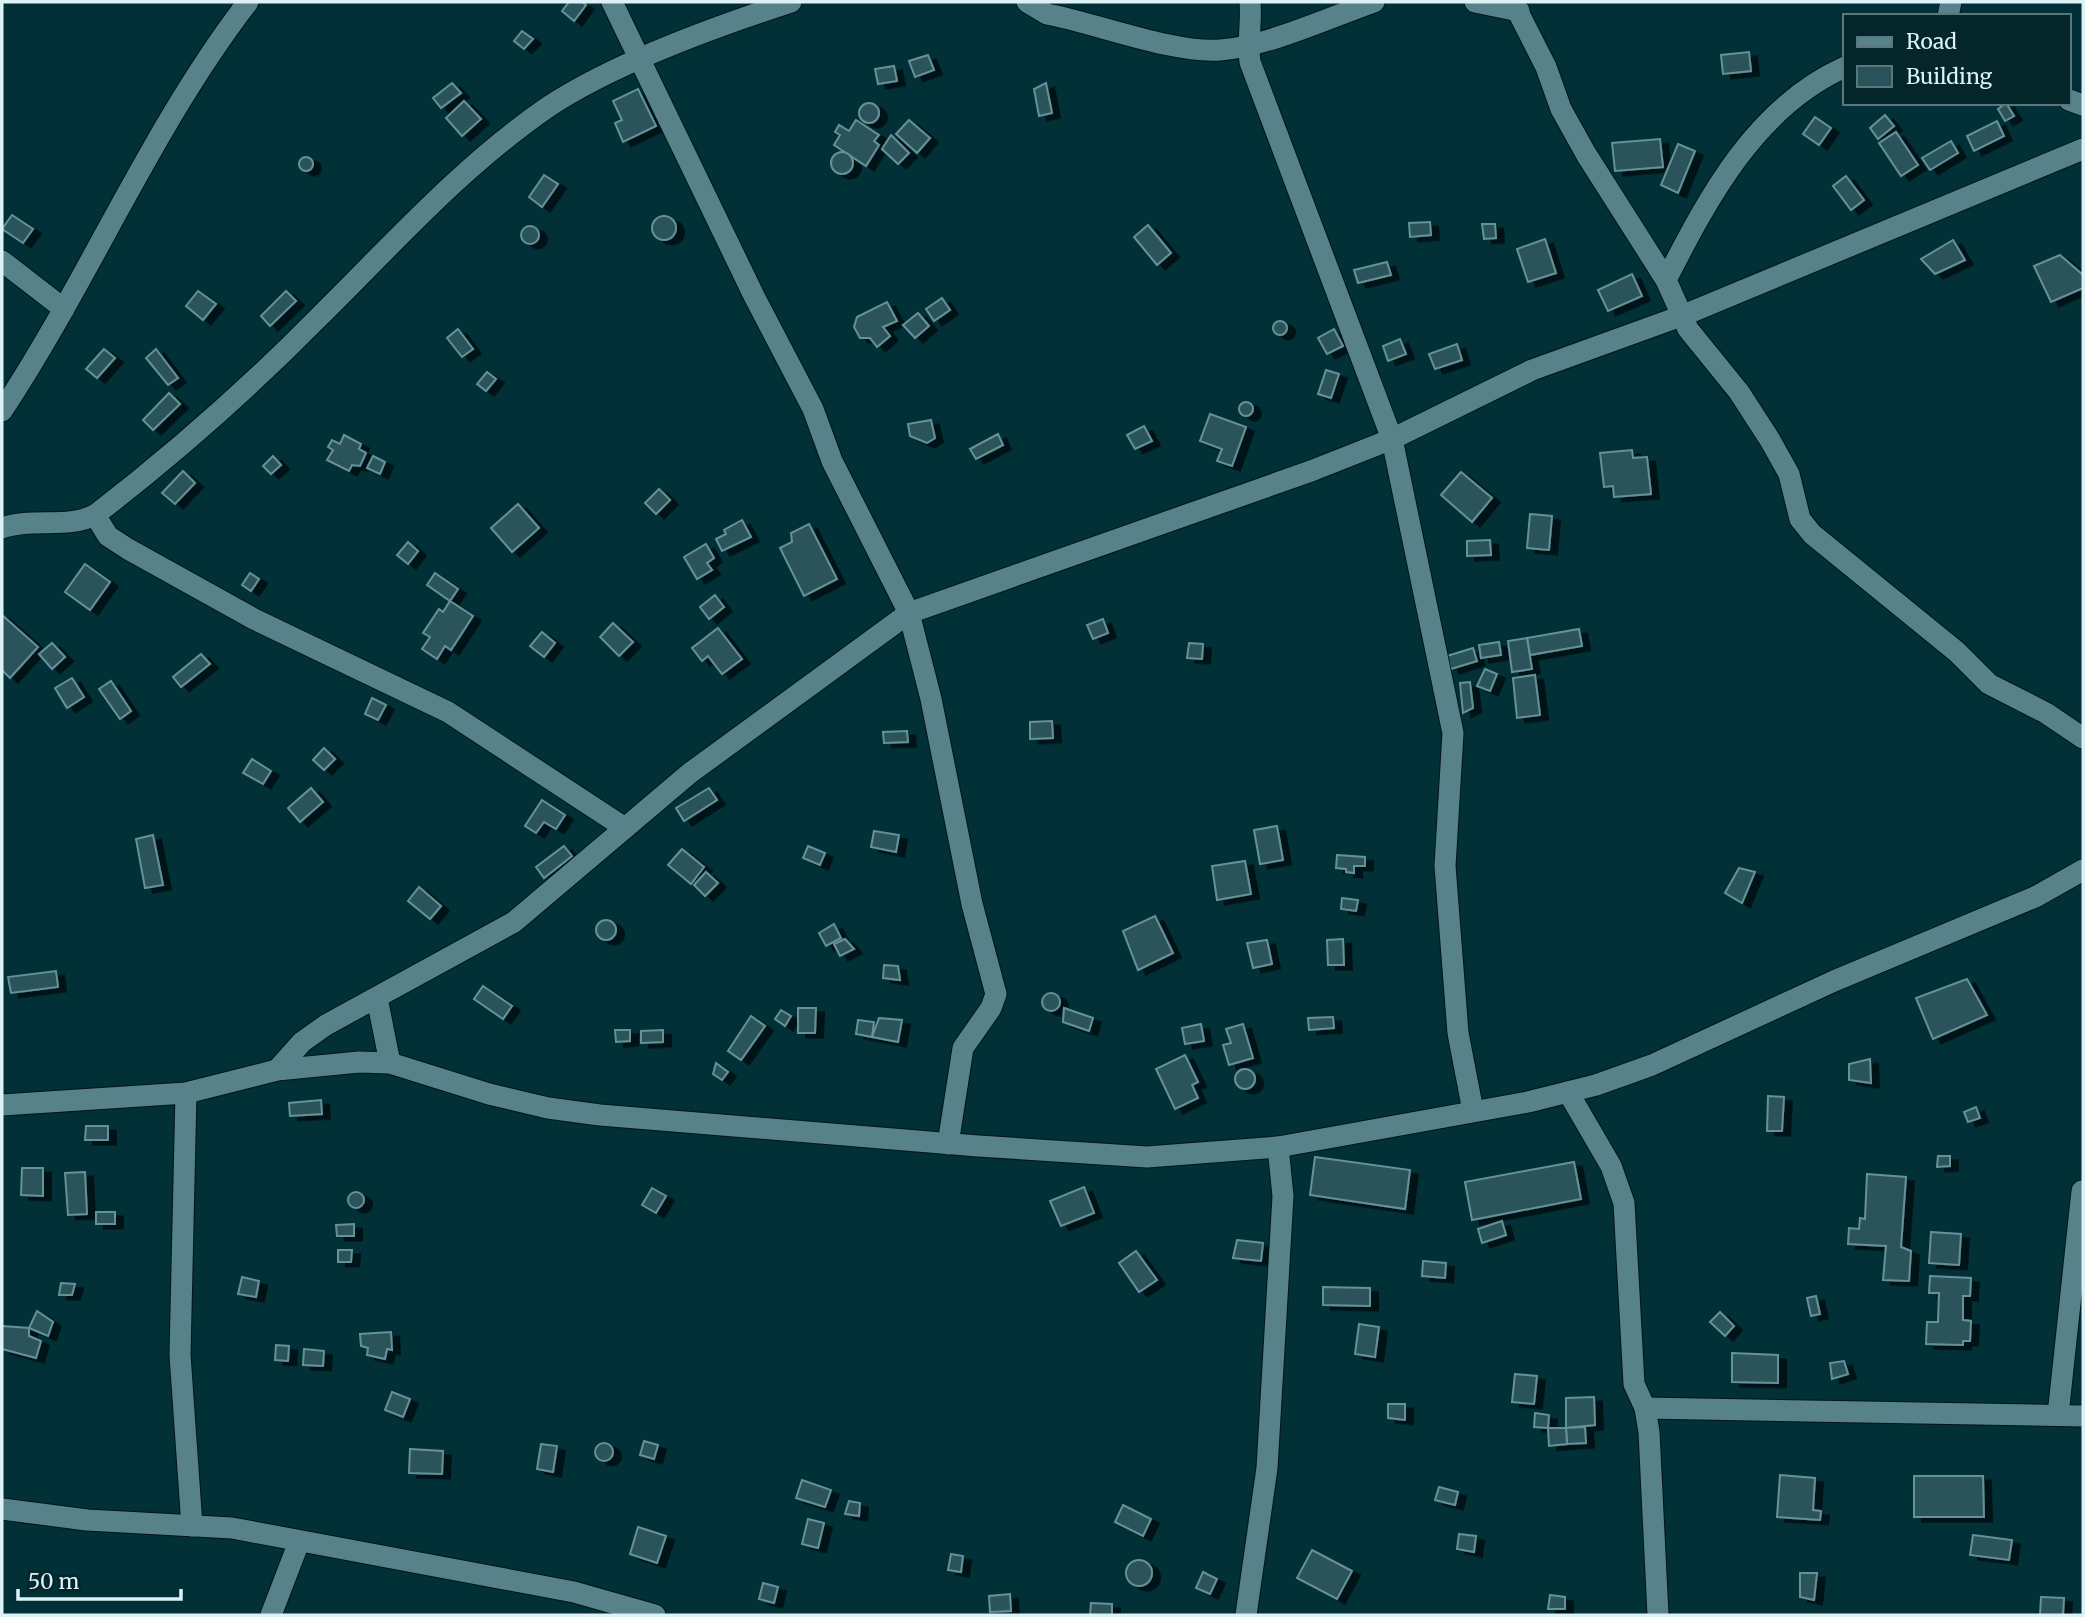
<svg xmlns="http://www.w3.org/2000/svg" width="2085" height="1617" font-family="Merriweather,serif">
  <defs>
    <filter id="shadow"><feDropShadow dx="8" dy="4.5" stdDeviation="0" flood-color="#0009"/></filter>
  </defs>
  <rect width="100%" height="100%" fill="#013037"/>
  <g fill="#29525a" stroke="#669199" stroke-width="2" filter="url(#shadow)">
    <path d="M569 2H582L586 5 574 21 562 11Z"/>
    <path d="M522 31 533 39 524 49 514 41Z"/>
    <path d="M1749 52 1751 71 1723 74 1721 55Z"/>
    <path d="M928 55 934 70 915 77 909 61Z"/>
    <path d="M894 66 897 81 878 84 875 69Z"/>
    <path d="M452 83 461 93 441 108 433 98Z"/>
    <path d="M1046 83 1052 113 1039 116 1034 89Z"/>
    <path d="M638 89 656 126 623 142 615 123 622 120 613 101Z"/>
    <path d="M464 101 481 119 462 136 446 118Z"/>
    <path d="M2006 103 2014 116 2005 121 1998 109Z"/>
    <circle cx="869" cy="113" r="10"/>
    <path d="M1885 115 1894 126 1878 139 1870 128Z"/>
    <path d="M1815 117 1831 128 1819 145 1803 134Z"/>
    <path d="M856 120 879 135 874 141 879 145 866 166 834 145 840 135 835 132 839 125 849 131Z"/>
    <path d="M909 120 930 138 917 153 896 134Z"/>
    <path d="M1997 121 2004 136 1974 151 1967 136Z"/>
    <path d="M1896 132 1918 165 1901 176 1879 143Z"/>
    <path d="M891 135 909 153 898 164 882 149Z"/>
    <path d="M1660 139 1663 167 1615 171 1612 143Z"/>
    <path d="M1951 141 1958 153 1930 170 1922 158Z"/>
    <path d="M1678 144 1695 151 1678 193 1661 185Z"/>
    <circle cx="842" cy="163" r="11"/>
    <circle cx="306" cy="164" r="7"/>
    <path d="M544 175 558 184 542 207 529 197Z"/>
    <path d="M1846 176 1864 200 1851 210 1833 186Z"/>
    <path d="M12 215 33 229 23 243 2 229Z"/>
    <circle cx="664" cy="228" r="12"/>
    <path d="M1430 222 1431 235 1410 237 1409 223Z"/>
    <path d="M1482 224H1495L1496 238 1484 239Z"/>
    <path d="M1148 225 1171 253 1157 265 1134 237Z"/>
    <circle cx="530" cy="235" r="9"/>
    <path d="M1545 239 1556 273 1528 282 1517 249Z"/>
    <path d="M1953 240 1965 260 1935 274 1921 259Z"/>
    <path d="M2060 255 2083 275V288L2051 302 2034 266Z"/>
    <path d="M1387 262 1391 275 1358 283 1354 270Z"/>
    <path d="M1632 274 1642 296 1608 311 1598 290Z"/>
    <path d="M198 291 216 304 203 320 186 306Z"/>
    <path d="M286 291 296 301 270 326 261 316Z"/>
    <path d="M942 298 950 310 934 321 926 309Z"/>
    <path d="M887 302 897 321 883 327 890 336 877 347 870 338H860L854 327 857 317Z"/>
    <path d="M918 313 929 326 915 338 903 325Z"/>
    <circle cx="1280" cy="328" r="7"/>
    <path d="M458 329 473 349 462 357 447 338Z"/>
    <path d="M1334 329 1343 346 1327 354 1318 338Z"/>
    <path d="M1400 339 1406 354 1388 361 1383 346Z"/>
    <path d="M1457 344 1462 360 1435 369 1429 354Z"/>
    <path d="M104 349 115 358 97 378 86 369Z"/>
    <path d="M156 349 178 378 168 385 146 358Z"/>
    <path d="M1326 370 1339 374 1331 398 1318 394Z"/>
    <path d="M487 372 496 379 486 391 477 384Z"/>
    <path d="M169 393 180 404 153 430 143 420Z"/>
    <circle cx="1246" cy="409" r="7"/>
    <path d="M1210 414 1246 427 1232 466 1217 461 1222 449 1200 441Z"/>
    <path d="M931 420 935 438 927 443 910 436 908 424Z"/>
    <path d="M1144 426 1152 441 1135 449 1127 435Z"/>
    <path d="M998 434 1003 445 976 459 970 449Z"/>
    <path d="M344 435 361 444 359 449 366 453 360 466 352 465 349 471 327 460 333 450 328 447 332 440 340 444Z"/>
    <path d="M1632 450 1633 458 1647 457 1651 494 1614 497 1613 486 1604 487 1600 453Z"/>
    <path d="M273 456 281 465 271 474 263 466Z"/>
    <path d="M373 456 385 462 380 474 367 468Z"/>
    <path d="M183 471 195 483 175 504 162 493Z"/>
    <path d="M1461 472 1492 498 1472 522 1441 495Z"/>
    <path d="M659 489 670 500 656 514 645 503Z"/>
    <path d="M518 504 539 528 512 552 491 528Z"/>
    <path d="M1530 514 1552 516 1549 550 1527 548Z"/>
    <path d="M742 520 751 537 722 551 716 539 726 534 724 530Z"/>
    <path d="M809 524 837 579 804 596 780 548 792 542 791 533Z"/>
    <path d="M1490 540 1491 555 1467 556V541Z"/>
    <path d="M408 542 418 551 408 564 397 555Z"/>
    <path d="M706 544 714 558 707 563 712 570 697 579 684 557Z"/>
    <path d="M85 564 110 582 90 610 65 592Z"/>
    <path d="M250 573 259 579 251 591 242 585Z"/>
    <path d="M435 573 458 589 450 601 427 585Z"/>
    <path d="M715 595 724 607 709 619 700 607Z"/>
    <path d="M450 601 473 616 451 650 445 646 437 659 422 649 430 637 423 633 439 609 443 612Z"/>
    <path d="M2 615 38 647 10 678 2 670Z"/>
    <path d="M1103 619 1108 633 1093 639 1087 625Z"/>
    <path d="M613 623 633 642 619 656 600 637Z"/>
    <path d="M718 628 742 659 722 674 708 656 702 661 692 648Z"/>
    <path d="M1579 629 1582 646 1530 655 1527 638Z"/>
    <path d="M542 632 555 643 544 657 530 646Z"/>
    <path d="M1527 638 1532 669 1512 672 1508 641Z"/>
    <path d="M1499 642 1501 655 1481 658 1479 645Z"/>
    <path d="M52 643 65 657 52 669 39 654Z"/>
    <path d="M1189 643 1203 644 1202 659 1187 658Z"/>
    <path d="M1473 648 1477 661 1451 669 1447 656Z"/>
    <path d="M201 654 210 664 181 687 173 677Z"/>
    <path d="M1485 669 1497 674 1490 691 1477 686Z"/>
    <path d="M1535 675 1540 715 1517 718 1513 678Z"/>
    <path d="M72 678 84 697 67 708 55 688Z"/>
    <path d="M111 681 131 711 120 719 99 689Z"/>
    <path d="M1470 682 1473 708 1463 713 1460 683Z"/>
    <path d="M372 698 386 705 378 720 365 714Z"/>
    <path d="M1052 721 1053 738 1030 739V722Z"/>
    <path d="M907 731 908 742 884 743 883 732Z"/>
    <path d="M324 748 335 759 324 770 313 760Z"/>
    <path d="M252 759 271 771 263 784 243 773Z"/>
    <path d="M311 788 323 802 300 822 288 808Z"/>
    <path d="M709 788 717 800 684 821 676 808Z"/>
    <path d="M542 800 565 815 556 829 544 822 536 833 525 826Z"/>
    <path d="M1277 826 1283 860 1260 864 1254 830Z"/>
    <path d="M874 831 899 835 896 852 871 847Z"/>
    <path d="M153 835 163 885 145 888 136 839Z"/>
    <path d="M564 846 572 856 544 878 536 867Z"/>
    <path d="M808 846 825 853 820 865 803 858Z"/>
    <path d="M682 849 704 867 691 884 668 865Z"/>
    <path d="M1337 855 1365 857V866H1354V873L1346 872V869L1336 868Z"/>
    <path d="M1245 861 1251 894 1217 900 1212 866Z"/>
    <path d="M1739 868 1755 872 1742 903 1725 893Z"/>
    <path d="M706 872 718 883 705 896 694 885Z"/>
    <path d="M419 887 441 906 430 919 408 901Z"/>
    <path d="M1342 898 1358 900 1356 911 1341 909Z"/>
    <path d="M1155 916 1173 953 1138 970 1123 931Z"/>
    <circle cx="606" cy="930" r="10"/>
    <path d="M834 924 841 938 826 946 819 933Z"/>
    <path d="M845 939 854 949 840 956 834 944Z"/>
    <path d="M1343 939 1344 965H1328L1327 940Z"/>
    <path d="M1267 940 1272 964 1253 968 1247 943Z"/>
    <path d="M884 965 898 966 900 980 883 978Z"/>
    <path d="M56 971 58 987 11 993 8 977Z"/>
    <path d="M1967 979 1987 1015 1933 1039 1916 998Z"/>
    <path d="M483 986 512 1006 503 1019 474 999Z"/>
    <circle cx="1051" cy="1002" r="9"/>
    <path d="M798 1008H816L815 1033H798Z"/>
    <path d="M1064 1008 1093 1018 1089 1031 1063 1022Z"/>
    <path d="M781 1010 791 1016 785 1026 775 1019Z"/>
    <path d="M751 1016 765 1026 741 1060 728 1051Z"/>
    <path d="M1333 1017 1334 1028 1309 1030 1308 1018Z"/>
    <path d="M879 1018 902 1020 898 1042 872 1037Z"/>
    <path d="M858 1020 874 1022 872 1037 856 1034Z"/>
    <path d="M1201 1024 1204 1041 1185 1044 1182 1028Z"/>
    <path d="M1243 1024 1253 1058 1229 1065 1223 1045 1231 1043 1226 1029Z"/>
    <path d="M615 1030H630V1041L616 1042Z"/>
    <path d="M663 1030V1042L641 1043V1031Z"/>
    <path d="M1185 1055 1198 1082 1192 1085 1198 1098 1175 1109 1156 1069Z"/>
    <path d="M1870 1059 1871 1083 1849 1080V1064Z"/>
    <path d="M716 1063 728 1072 722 1080 713 1074Z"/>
    <circle cx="1245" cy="1079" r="10"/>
    <path d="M1768 1096 1784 1097 1782 1131H1767Z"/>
    <path d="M321 1100 322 1114 290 1116 289 1103Z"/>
    <path d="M1976 1107 1980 1118 1968 1122 1964 1112Z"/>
    <path d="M86 1126H108V1140H85Z"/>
    <path d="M1938 1156H1950V1166L1937 1167Z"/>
    <path d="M1315 1157 1410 1170 1405 1209 1310 1195Z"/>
    <path d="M1574 1162 1581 1199 1472 1220 1465 1182Z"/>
    <path d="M22 1168H43V1196L21 1195Z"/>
    <path d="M85 1172 87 1214 68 1215 65 1173Z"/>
    <path d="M1867 1174 1906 1177 1901 1247 1911 1251 1909 1281 1883 1280 1886 1246 1848 1244 1849 1228 1859 1229 1860 1218 1865 1219Z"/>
    <path d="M1084 1187 1094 1213 1061 1226 1050 1201Z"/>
    <path d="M652 1188 666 1196 656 1213 642 1205Z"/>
    <circle cx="356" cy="1200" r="8"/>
    <rect x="96" y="1212" width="19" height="12"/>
    <path d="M1502 1221 1506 1235 1482 1243 1478 1229Z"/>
    <path d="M354 1224V1236H337L336 1225Z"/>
    <path d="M1931 1232 1961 1234 1959 1265 1929 1263Z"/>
    <path d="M1237 1240 1263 1243 1261 1261 1233 1258Z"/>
    <path d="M338 1250H352L351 1262H338Z"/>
    <path d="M1136 1251 1157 1280 1139 1292 1119 1263Z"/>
    <path d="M1423 1261 1446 1263 1445 1278 1422 1276Z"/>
    <path d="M1930 1276 1971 1278 1970 1296H1963V1320L1971 1321 1970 1341H1963V1345L1926 1344 1927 1322H1938L1939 1293H1929Z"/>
    <path d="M242 1277 259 1281 256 1297 238 1294Z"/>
    <path d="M61 1283 75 1284 72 1295H59Z"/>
    <path d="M1323 1287 1370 1288V1306L1323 1305Z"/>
    <path d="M1816 1296 1820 1314 1811 1316 1807 1298Z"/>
    <path d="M37 1311 53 1322 48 1336 29 1328Z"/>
    <path d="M1720 1312 1734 1326 1725 1336 1710 1322Z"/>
    <path d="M1359 1324 1379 1327 1375 1357 1355 1354Z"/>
    <path d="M2 1326 29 1328V1336L41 1341 36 1358 2 1349Z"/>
    <path d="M391 1332 392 1350 387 1349 385 1359 367 1355 368 1348 361 1346 360 1334Z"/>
    <path d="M276 1345 289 1346 288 1361 275 1360Z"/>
    <path d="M304 1349 324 1351 323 1366 303 1365Z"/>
    <path d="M1732 1353 1778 1355V1383L1732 1382Z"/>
    <path d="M1844 1361 1848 1374 1832 1379 1830 1363Z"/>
    <path d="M1515 1374 1537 1376 1534 1404 1512 1402Z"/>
    <path d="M392 1392 410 1399 403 1417 385 1410Z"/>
    <path d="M1594 1397 1595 1425 1566 1428V1398Z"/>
    <path d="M1388 1404H1405V1420L1388 1418Z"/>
    <path d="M1535 1413 1549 1415 1548 1428 1534 1427Z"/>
    <path d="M1585 1427 1586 1443 1567 1444 1566 1428Z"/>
    <path d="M1548 1428H1566L1567 1444 1549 1446Z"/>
    <path d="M644 1441 658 1445 654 1459 640 1455Z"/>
    <circle cx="604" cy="1452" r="9"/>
    <path d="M541 1444 557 1446 553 1472 537 1469Z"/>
    <path d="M410 1449 443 1451 442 1474 409 1473Z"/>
    <path d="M1780 1475 1815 1478 1813 1510 1821 1511 1820 1520 1777 1517Z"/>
    <path d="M1914 1476H1983L1984 1517H1914Z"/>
    <path d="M802 1480 831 1490 825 1507 796 1498Z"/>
    <path d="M1439 1487 1458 1492 1455 1505 1435 1500Z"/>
    <path d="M849 1501 860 1503 859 1516 845 1514Z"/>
    <path d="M1123 1505 1151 1519 1143 1536 1115 1522Z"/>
    <path d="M808 1519 824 1523 818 1548 802 1544Z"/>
    <path d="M638 1527 666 1536 657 1563 630 1554Z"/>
    <path d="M1459 1534 1476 1536 1474 1552 1457 1549Z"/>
    <path d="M1973 1535 2012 1540 2009 1560 1970 1555Z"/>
    <path d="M1312 1550 1352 1571 1337 1599 1297 1578Z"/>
    <path d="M951 1554 963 1556 961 1572 948 1570Z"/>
    <circle cx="1139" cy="1573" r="13"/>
    <path d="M1203 1572 1217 1579 1210 1594 1196 1588Z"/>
    <path d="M1800 1573H1817L1814 1600 1800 1597Z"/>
    <path d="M763 1583 778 1587 774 1603 759 1599Z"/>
    <path d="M1010 1594 1011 1611 990 1612 989 1596Z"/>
    <path d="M1550 1595 1565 1597V1609H1548Z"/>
    <path d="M2041 1597 2064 1598 2063 1615H2040Z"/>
    <path d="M1091 1603 1112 1604V1615H1090Z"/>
  </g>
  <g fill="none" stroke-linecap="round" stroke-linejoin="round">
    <defs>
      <g id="street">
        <path d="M612 2 754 296 813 409 832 461 909 613 931 699 972 904 996 994 991 1008 963 1048 948 1144"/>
        <path d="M1027 2 1047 14C1095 23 1175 54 1220 50 1266 47 1330 17 1374 2"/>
        <path d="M1250 2C1252 23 1247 42 1250 62L1392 439 1453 733 1445 866 1458 1033 1473 1111"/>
        <path d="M1475 2 1519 11"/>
        <path d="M1513 2 1546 67 1561 109 1586 154 1666 280 1688 329 1739 392 1770 440 1789 474 1800 519 1812 534 1957 652 1989 684 2046 713 2083 738"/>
        <path d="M1948 16 1951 2"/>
        <path d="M2069 100 2083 105"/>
        <path d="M2 261 64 309"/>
        <path d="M1666 280C1709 196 1756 107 1845 67"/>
        <path d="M95 515 108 536 128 549 254 619 448 712 625 828"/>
        <path d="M2 528C32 517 67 529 95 515 173 455 249 388 318 318 392 245 462 166 548 107 613 64 717 26 791 2"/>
        <path d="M377 998 390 1063"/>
        <path d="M277 1070 302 1042 326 1025 514 922 690 773 909 613 1311 471 1392 439 1532 370 1684 315 2083 149"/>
        <path d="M1568 1092 1611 1166 1624 1203 1634 1384 1645 1408 1649 1432 1658 1615"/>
        <path d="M186 1093 180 1355 192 1526"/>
        <path d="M2 1105 186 1093 277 1070 359 1062 390 1063 489 1094 548 1108 600 1115 978 1146 1147 1157 1278 1147 1528 1102 1596 1085 1652 1065 1834 981 2035 897 2083 870"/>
        <path d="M1645 1408 2083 1416"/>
        <path d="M2058 1415 2082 1191"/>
        <path d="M2 1509 87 1520 232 1528 574 1592 655 1615"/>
        <path d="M271 1615 299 1542"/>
        <path d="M1246 1615 1267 1468 1283 1196 1278 1147"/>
      </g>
      <path id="secondary" d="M2 411C90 278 151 128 248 2"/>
    </defs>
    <use href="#street" stroke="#02161a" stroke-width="23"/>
    <use href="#secondary" stroke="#02161a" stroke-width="23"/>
    <use href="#street" stroke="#58828a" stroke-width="21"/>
    <use href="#secondary" stroke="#58828a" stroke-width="21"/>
  </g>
  <rect width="2085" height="1617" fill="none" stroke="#dcf2f7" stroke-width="7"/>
  <rect x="1843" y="14" width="228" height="91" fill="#04252a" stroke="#5a777c" stroke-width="2"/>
  <rect x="1857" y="37" width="35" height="10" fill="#58828a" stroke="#5a777c" stroke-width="2"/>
  <text x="1906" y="49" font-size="21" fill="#dcf2f7">Road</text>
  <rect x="1857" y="66" width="35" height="21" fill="#29525a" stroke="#5a777c" stroke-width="2"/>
  <text x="1906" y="84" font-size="21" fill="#dcf2f7">Building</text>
  <path d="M18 1589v10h163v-10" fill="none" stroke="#dcf2f7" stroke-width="3.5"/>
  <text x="28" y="1589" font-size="21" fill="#dcf2f7" stroke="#04252a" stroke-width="5" paint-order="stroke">50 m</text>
</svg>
